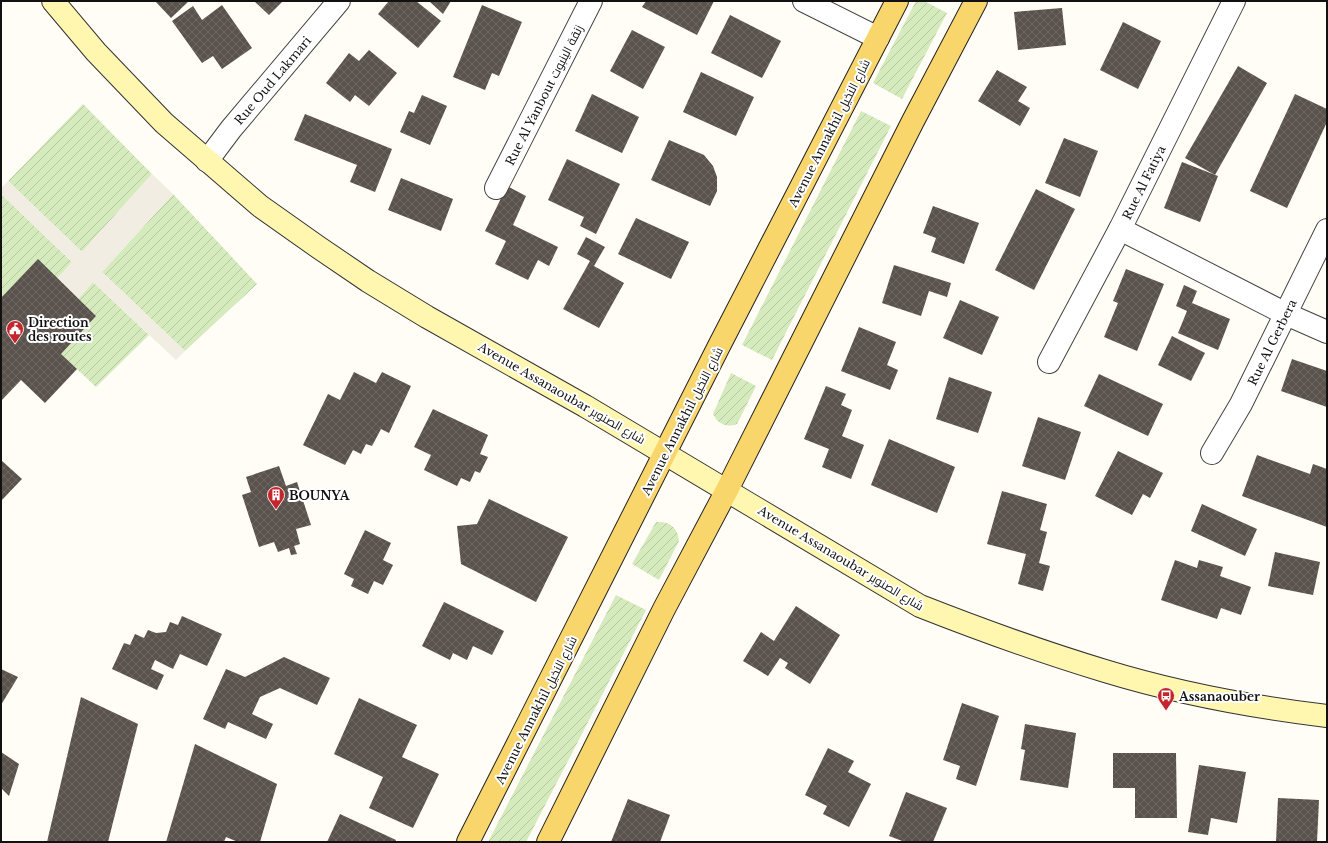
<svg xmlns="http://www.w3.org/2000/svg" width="1328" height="843" font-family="'Libre Baskerville',Cairo,serif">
  <defs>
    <pattern id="garden-furrows" width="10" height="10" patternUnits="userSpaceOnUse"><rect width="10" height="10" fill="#d5ebbd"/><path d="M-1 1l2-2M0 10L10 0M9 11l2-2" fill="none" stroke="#b6c8a1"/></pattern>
    <pattern id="building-cross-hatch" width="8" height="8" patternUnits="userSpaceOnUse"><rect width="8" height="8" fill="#5a524d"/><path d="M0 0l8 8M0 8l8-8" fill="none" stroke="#6d6662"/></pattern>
  </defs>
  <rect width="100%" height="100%" fill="#fffdf5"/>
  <g fill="url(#garden-furrows)">
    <path d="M916 1H924L947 13 902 99 873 83Z"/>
    <path d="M83 104 152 174 82 252 8 181Z"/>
    <path d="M861 111 891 126 772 360 742 345Z"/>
    <path d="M1 194 72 262 57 279 1 298Z"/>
    <path d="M173 194 257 284 185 351 102 272Z"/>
    <path d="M93 282 149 335 96 387 61 354 96 316 78 299Z"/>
    <path d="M731 373 756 386 737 424C726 428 718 424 713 414Z"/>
    <path d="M656 522C670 521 678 528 679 541L659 580 632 564Z"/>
    <path d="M616 595 646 610 526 842H488Z"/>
  </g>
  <path fill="#f1ede2" d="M152 174 173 194 102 272 185 351 176 360 93 282 78 299 57 279 72 262 1 194V188L8 181 82 252Z"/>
  <g fill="url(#building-cross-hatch)">
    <path d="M155 1H189L171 18Z"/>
    <path d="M254 1H283L269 15Z"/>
    <path d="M389 1H416L441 21 418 48 378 14Z"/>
    <path d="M429 1H451L443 14Z"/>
    <path d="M646 1H714L697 35 642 7Z"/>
    <path d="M222 5 252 48 222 69 213 56 202 63 172 21 193 6 202 20Z"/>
    <path d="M482 5 522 22 499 76 492 73 485 90 453 77Z"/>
    <path d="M1062 8 1066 45 1018 50 1014 12Z"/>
    <path d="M730 15 781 41 762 78 711 53Z"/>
    <path d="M1123 22 1161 41 1138 89 1100 70Z"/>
    <path d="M632 30 665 47 643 89 610 71Z"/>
    <path d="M369 50 397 73 369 106 355 95 350 102 326 83 349 53 359 61Z"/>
    <path d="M1238 66 1267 83 1215 175 1185 158Z"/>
    <path d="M997 70 1027 87 1018 101 1030 108 1020 126 978 101Z"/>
    <path d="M701 72 754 97 736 136 683 112Z"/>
    <path d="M592 94 639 117 622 153 575 131Z"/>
    <path d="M1295 94 1327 109V122L1287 208 1250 191Z"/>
    <path d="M422 95 447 106 430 145 400 132 409 111 414 113Z"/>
    <path d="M305 114 392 149 375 192 350 182 357 165 294 140Z"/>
    <path d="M1064 138 1098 151 1080 197 1045 183Z"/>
    <path d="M669 140 704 155 713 166 717 177V191L710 206 651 180Z"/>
    <path d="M567 159 620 184 596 234 580 226 584 217 548 200Z"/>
    <path d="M1182 162 1218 176 1200 222 1164 208Z"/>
    <path d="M401 178 453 199 441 231 388 210Z"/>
    <path d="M507 186 526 196 513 225 558 247 549 266 538 260 528 280 495 264 506 241 485 231Z"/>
    <path d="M1036 189 1075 209 1034 290 995 270Z"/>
    <path d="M933 206 979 223 964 264 931 252 936 238 923 233Z"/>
    <path d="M636 218 689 242 671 279 618 254Z"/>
    <path d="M586 237 605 247 594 266 624 283 599 328 563 309 590 261 577 254Z"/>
    <path d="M38 259 96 316 61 354 77 369 45 403 21 380 1 401V298Z"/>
    <path d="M894 265 951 283 947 297 929 291 921 316 882 303Z"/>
    <path d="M1126 269 1164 284 1137 351 1104 337 1118 303 1113 301Z"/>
    <path d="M1184 285 1197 291 1192 303 1230 319 1218 350 1178 333 1187 311 1176 306Z"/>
    <path d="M960 300 999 317 982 355 943 338Z"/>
    <path d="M859 327 896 342 887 365 898 370 890 390 841 371Z"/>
    <path d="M1172 336 1205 353 1191 381 1158 365Z"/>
    <path d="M1292 359 1327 371V407L1281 391Z"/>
    <path d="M354 372 376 383 382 372 411 386 389 433 381 429 372 446 366 444 361 454 353 450 345 465 303 445 328 394 340 400Z"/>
    <path d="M1099 374 1163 404 1148 436 1084 406Z"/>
    <path d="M949 377 992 392 978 433 936 419Z"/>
    <path d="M826 386 846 394 841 405 852 410 842 436 864 445 851 479 822 467 829 449 804 439Z"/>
    <path d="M433 409 488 435 480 454 488 457 480 473 475 471 470 482 461 478 457 486 424 470 431 455 414 447Z"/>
    <path d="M1038 417 1081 432 1065 480 1022 466Z"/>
    <path d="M889 439 955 467 937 513 871 485Z"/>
    <path d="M1118 451 1163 473 1150 498 1143 494 1132 515 1095 496Z"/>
    <path d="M1257 455 1310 474 1313 464 1327 469V527L1242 496Z"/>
    <path d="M1 460 22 479 1 501Z"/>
    <path d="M279 466 286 486 297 482 311 525 296 529 300 544 294 546 297 554 291 555 289 548 278 552 274 542 259 547 242 495 251 492 246 477Z"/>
    <path d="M1002 491 1047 504 1040 530 1047 532 1039 563 1050 566 1043 591 1018 584 1026 554 987 544Z"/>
    <path d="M489 499 568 537 536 602 461 564 457 526 477 524Z"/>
    <path d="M1202 504 1257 529 1245 556 1191 531Z"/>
    <path d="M365 530 391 543 383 560 393 565 383 585 374 581 368 594 351 586 354 579 344 574Z"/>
    <path d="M1275 552 1320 562 1313 595 1268 586Z"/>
    <path d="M1175 560 1197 568 1199 560 1223 567 1220 576 1251 587 1241 615 1221 608 1217 619 1161 600Z"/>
    <path d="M444 602 504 631 492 655 473 646 467 660 453 653 450 660 422 646Z"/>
    <path d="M796 606 840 635 810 684 785 668 788 663 780 658 768 676 743 661 761 632 774 641Z"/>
    <path d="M182 616 222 634 207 666 180 654 173 669 155 660 151 669 164 675 157 690 112 669 124 643 130 645 135 634 144 638 148 630 156 633 166 632 170 622 178 625Z"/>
    <path d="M284 657 330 678 317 705 280 688 260 697 252 714 273 724 266 739 228 722 225 729 203 719 226 669 245 677Z"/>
    <path d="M1 669 18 677 1 705Z"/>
    <path d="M81 697 138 724 108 842H47Z"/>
    <path d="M359 698 417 725 402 757 439 774 413 828 369 808 383 777 334 754Z"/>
    <path d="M962 703 999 716 976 786 956 779 960 766 943 760Z"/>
    <path d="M1025 724 1076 733 1068 788 1020 780 1025 750 1021 749Z"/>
    <path d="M195 744 277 784 260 842H238L226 837 224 842H166Z"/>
    <path d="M828 748 854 761 848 772 871 784 849 827 823 814 827 806 805 795Z"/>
    <path d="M1 752 19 764 9 796 1 788Z"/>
    <path d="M1113 753H1176L1177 818H1135V788H1113Z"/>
    <path d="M1199 765 1246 772 1237 823 1211 818 1208 835 1188 832Z"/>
    <path d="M906 792 947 808 933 842H905L889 836Z"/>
    <path d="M1278 798 1319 800 1317 842H1276Z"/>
    <path d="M628 799 670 815 660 842H611Z"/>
    <path d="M340 814 396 840 395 842H327Z"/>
  </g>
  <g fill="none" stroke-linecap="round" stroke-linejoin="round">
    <defs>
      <g id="street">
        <path d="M804 1 878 38"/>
        <path id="s1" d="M207 161 231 129 339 1"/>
        <path d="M496 188 591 1"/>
        <path d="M1120 229 1286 314 1327 332"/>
        <path id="s2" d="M1049 362 1120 229 1234 1"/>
        <path id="s3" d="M1212 453 1241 404 1327 230"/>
      </g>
      <path id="secondary" d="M53 1 96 52 164 123 260 206 318 247 368 281 427 317 585 406 920 606C981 630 1042 652 1105 671 1177 693 1252 707 1327 716"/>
      <g id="primary">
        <path d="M468 842 719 346 897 1"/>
        <path d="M548 842 664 609 727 490 913 121 976 1"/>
      </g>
    </defs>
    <use href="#street" stroke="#444" stroke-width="24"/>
    <use href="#secondary" stroke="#333" stroke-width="24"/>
    <use href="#primary" stroke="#222" stroke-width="24"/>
    <use href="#street" stroke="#fff" stroke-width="22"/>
    <use href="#secondary" stroke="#fff6b0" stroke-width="22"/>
    <use href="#primary" stroke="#f9d66b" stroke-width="22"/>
  </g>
  <defs>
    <symbol id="civic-pin" viewBox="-11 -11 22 30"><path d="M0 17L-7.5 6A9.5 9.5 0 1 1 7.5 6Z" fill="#c4262e" stroke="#fff"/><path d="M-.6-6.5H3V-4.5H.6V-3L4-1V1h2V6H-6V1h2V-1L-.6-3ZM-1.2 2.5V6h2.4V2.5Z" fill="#fff"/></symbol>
    <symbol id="building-pin" viewBox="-11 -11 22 30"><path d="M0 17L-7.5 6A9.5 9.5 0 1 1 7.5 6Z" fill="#c4262e" stroke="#fff"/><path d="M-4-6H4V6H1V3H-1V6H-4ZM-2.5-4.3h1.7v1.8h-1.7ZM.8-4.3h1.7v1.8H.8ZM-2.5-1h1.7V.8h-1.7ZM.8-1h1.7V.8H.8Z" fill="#fff"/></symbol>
    <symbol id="bus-pin" viewBox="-11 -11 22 30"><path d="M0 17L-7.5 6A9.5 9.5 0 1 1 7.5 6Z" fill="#c4262e" stroke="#fff"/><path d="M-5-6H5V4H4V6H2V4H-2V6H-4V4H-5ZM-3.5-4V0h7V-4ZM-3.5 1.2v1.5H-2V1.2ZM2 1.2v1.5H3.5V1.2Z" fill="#fff"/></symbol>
  </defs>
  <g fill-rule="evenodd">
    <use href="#civic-pin" x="5" y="319" width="20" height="27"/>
    <use href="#building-pin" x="266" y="485" width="20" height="27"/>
    <use href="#bus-pin" x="1156" y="686" width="20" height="27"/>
  </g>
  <g text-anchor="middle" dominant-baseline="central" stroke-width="4" stroke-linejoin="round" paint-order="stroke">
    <g font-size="12" fill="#111" stroke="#fff">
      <text stroke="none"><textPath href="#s1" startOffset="104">Rue Oud Lakmari</textPath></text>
      <text transform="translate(544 95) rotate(-63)">Rue Al Yanbout زنقة الينبوت</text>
      <text transform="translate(829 133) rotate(-63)">Avenue Annakhil شارع النخيل</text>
      <text stroke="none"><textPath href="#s2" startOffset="203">Rue Al Fatiya</textPath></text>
      <text stroke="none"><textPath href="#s3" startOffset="126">Rue Al Gerbera</textPath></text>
      <text transform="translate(562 393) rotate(30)">Avenue Assanaoubar شارع الصنوبر</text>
      <text transform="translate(682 421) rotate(-63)">Avenue Annakhil شارع النخيل</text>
      <text transform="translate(841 558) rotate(31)">Avenue Assanaoubar شارع الصنوبر</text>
      <text transform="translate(536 710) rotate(-63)">Avenue Annakhil شارع النخيل</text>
    </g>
    <g font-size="12" font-weight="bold" fill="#111" stroke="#fff" text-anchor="start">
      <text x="28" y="322">Direction<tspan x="28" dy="14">des routes</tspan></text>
      <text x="289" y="495">BOUNYA</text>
      <text x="1179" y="696">Assanaouber</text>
    </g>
  </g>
  <rect width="1328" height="843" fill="none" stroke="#111111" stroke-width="4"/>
</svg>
